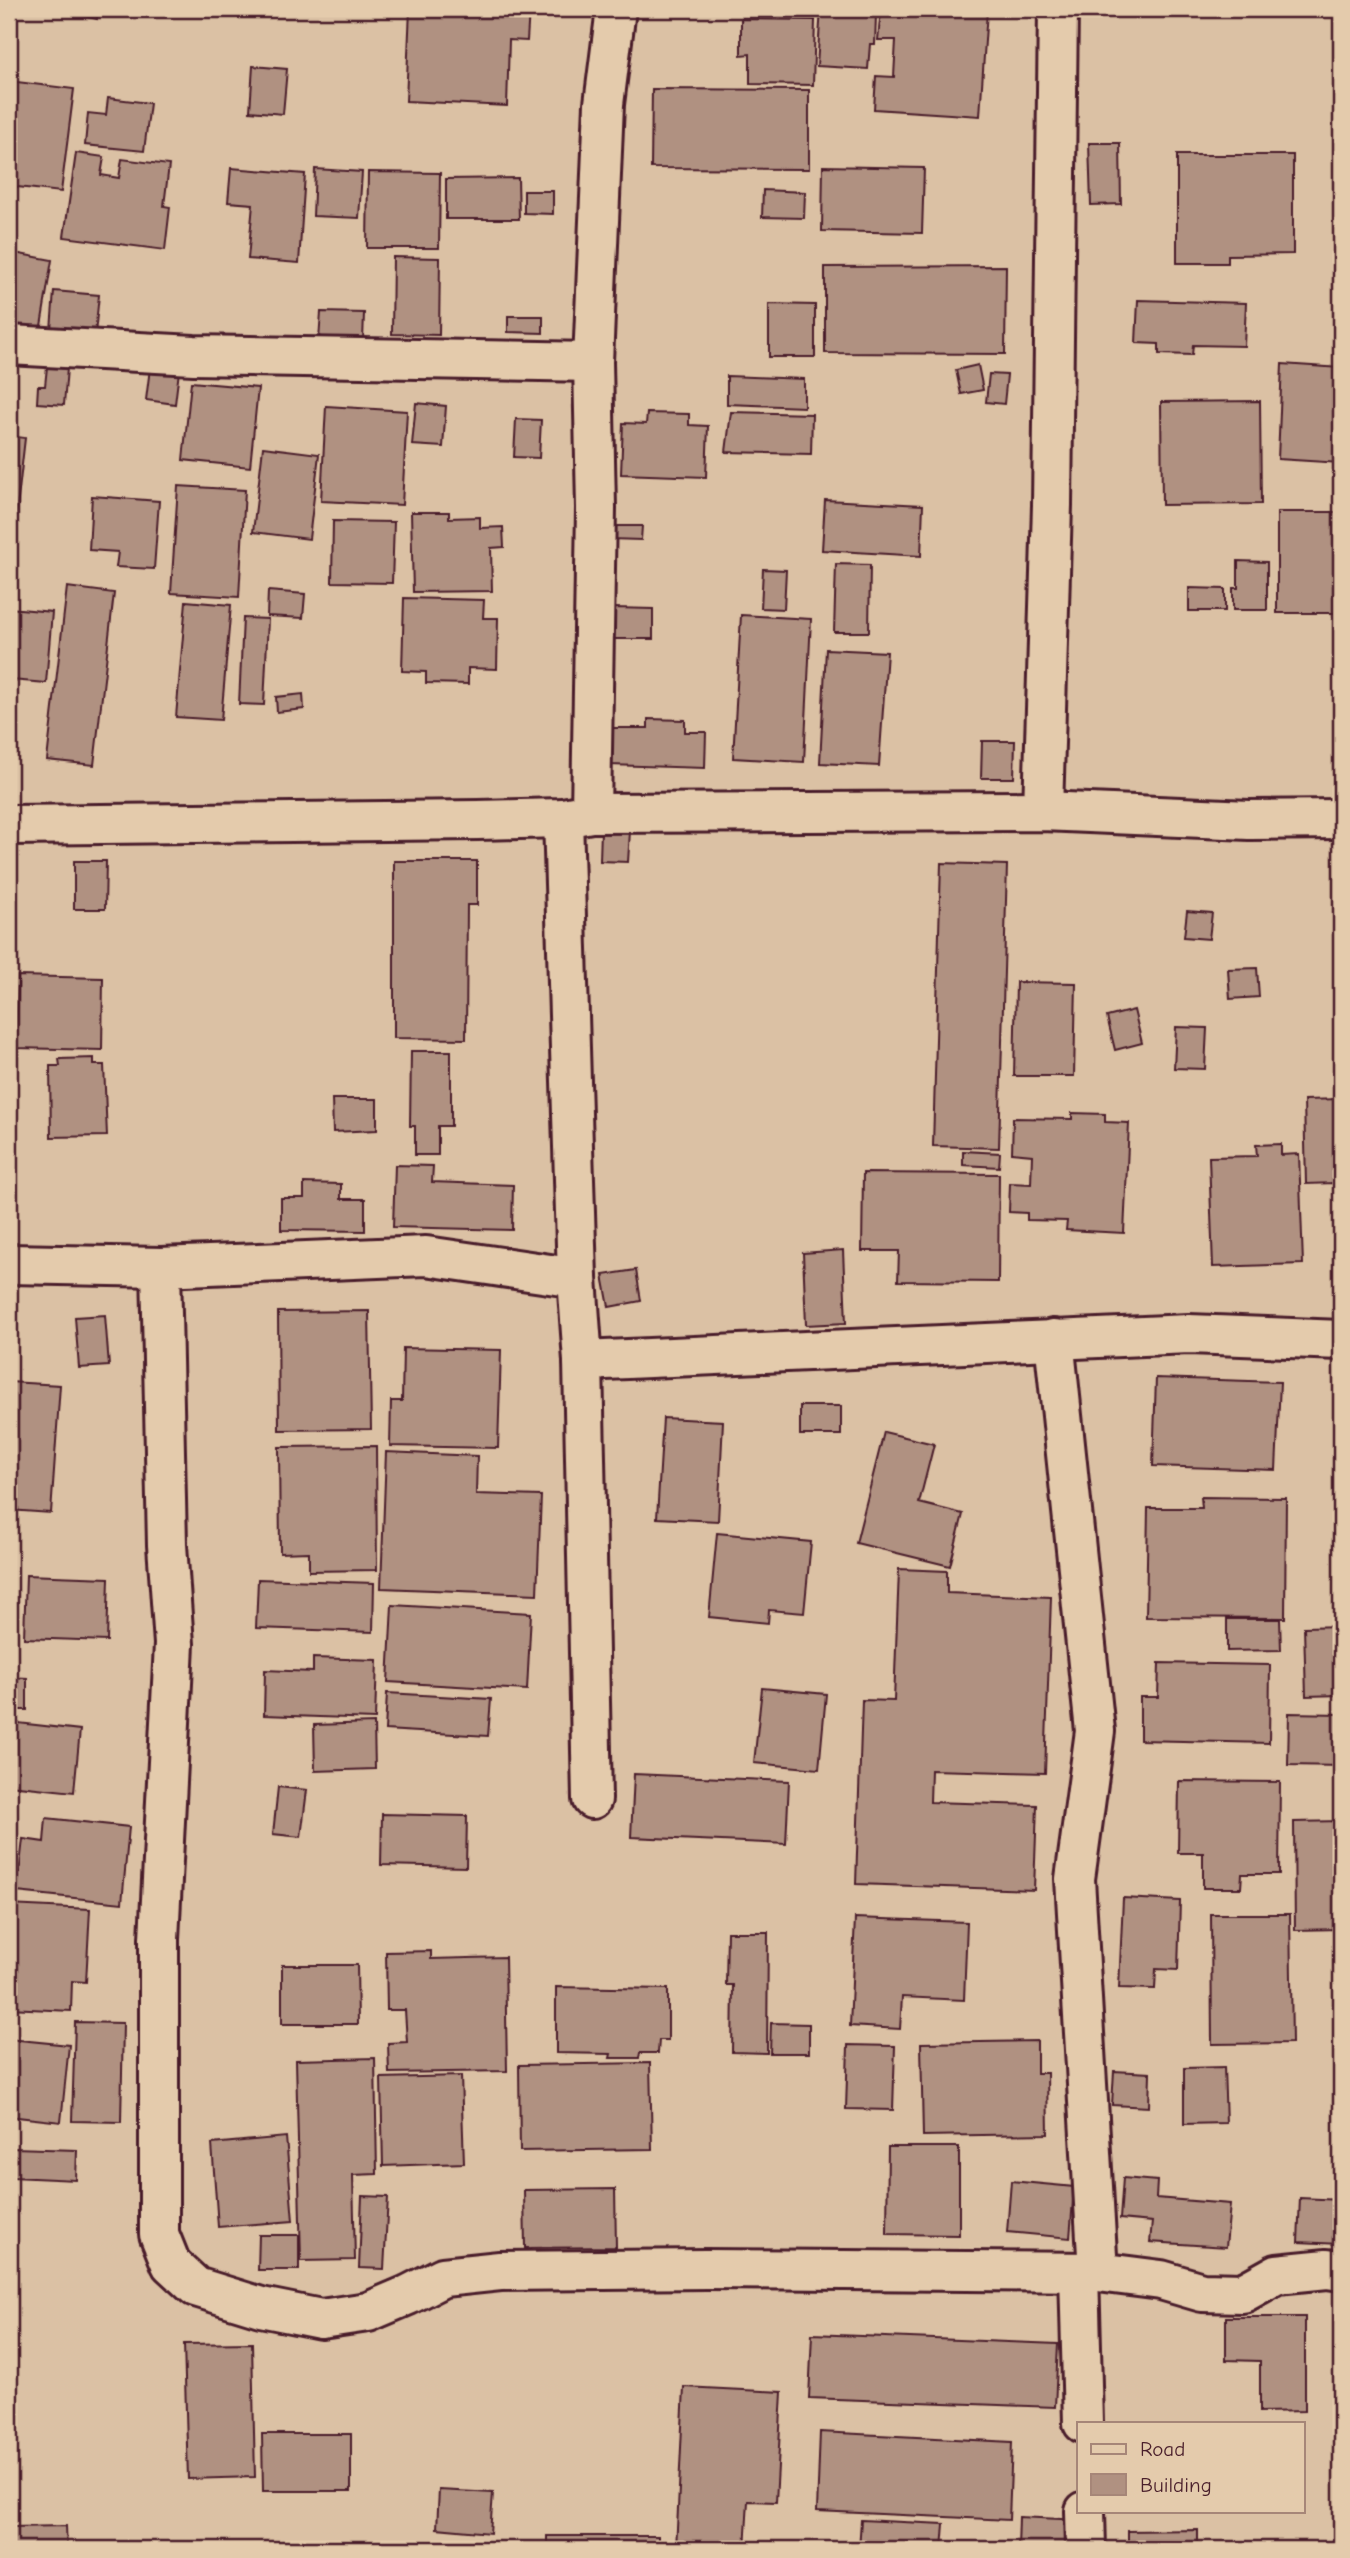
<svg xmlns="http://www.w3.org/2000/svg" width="1350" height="2558" font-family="'Comic Neue',sans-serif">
  <rect width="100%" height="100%" fill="#dbc1a4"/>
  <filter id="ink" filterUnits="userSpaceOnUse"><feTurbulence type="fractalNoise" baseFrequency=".0143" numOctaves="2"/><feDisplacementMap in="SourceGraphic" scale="14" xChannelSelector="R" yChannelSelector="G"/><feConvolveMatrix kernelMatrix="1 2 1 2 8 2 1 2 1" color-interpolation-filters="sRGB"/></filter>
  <g filter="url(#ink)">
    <g fill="#b09181" stroke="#4a1f2b" stroke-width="2">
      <path d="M53 9H99L97 19Z"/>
      <path d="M410 9H529L527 41 509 40 507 106 406 101Z"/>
      <path d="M778 9H807V14L778 13Z"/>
      <path d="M821 9H872L871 14H876L875 44H870L868 69 817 66Z"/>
      <path d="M881 9 987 10 980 116 874 109 876 76 894 77 896 40H878Z"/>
      <path d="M741 19 815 20 813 85 750 84V54L741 55Z"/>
      <path d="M253 66 287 69 283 114 250 111Z"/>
      <path d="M9 81 74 89 61 192 9 186Z"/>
      <path d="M652 89 809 90V169L651 168Z"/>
      <path d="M108 98 150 103 144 151 85 145 88 113 106 115Z"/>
      <path d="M1089 143H1120L1121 204 1091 205Z"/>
      <path d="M76 153 104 157 101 175 119 178 122 159 169 165 164 206 170 207 165 250 64 237Z"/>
      <path d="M1177 155H1293V254L1228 255V263H1177Z"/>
      <path d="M823 166 924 168 922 233 822 231Z"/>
      <path d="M231 168 305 174 299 263 248 259 253 204 228 202Z"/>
      <path d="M315 169 362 172 359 218 313 216Z"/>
      <path d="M368 172 440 173 439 248H367Z"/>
      <path d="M518 178 519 219H446V179Z"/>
      <path d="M763 190 805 192 804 218 762 217Z"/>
      <path d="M524 191H553V214L524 213Z"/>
      <path d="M9 252 52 260 40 332 9 327Z"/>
      <path d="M393 257 440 258 439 335 392 334Z"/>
      <path d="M1006 266 1005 354 825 353V267Z"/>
      <path d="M54 291 99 295 95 334 51 330Z"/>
      <path d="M1138 300 1246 303 1244 346 1193 345 1192 355 1159 354V344L1136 343Z"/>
      <path d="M769 304 815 305V357H769Z"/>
      <path d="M321 312 364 313 363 341 319 340Z"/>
      <path d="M508 316H543V333L508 332Z"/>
      <path d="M1282 364 1341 368V463L1278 459Z"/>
      <path d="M978 365 983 390 961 394 956 370Z"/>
      <path d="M47 367 67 368 64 405 37 403 38 386H45Z"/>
      <path d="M150 368 179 371 175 404 146 400Z"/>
      <path d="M989 374 1007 375 1004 404 986 402Z"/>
      <path d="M727 376 804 379V407L727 404Z"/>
      <path d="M191 382 258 388 250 467 183 460Z"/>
      <path d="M1260 401 1261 504 1162 505 1161 402Z"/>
      <path d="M416 403 446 406 443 447 412 445Z"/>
      <path d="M326 406 407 411 402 505 321 501Z"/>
      <path d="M731 412 812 414 811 454 726 452Z"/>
      <path d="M647 413 689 414V425L708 426 706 477 621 474 623 423 646 424Z"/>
      <path d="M516 419 541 420 539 458 514 457Z"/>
      <path d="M9 436 25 438 11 561 9 560Z"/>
      <path d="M263 447 319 454 309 539 253 532Z"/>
      <path d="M178 486 245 490 239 597 171 593Z"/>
      <path d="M92 496 159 501 154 569 116 567 118 552 89 550Z"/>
      <path d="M825 500 923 505 921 556 822 550Z"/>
      <path d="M411 512H449V518L480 517V528L503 527 504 547 491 548 492 591 413 592Z"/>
      <rect x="1277" y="512" width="64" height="101"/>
      <path d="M333 521 394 522 392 583 332 582Z"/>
      <path d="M610 526H642L641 540 610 539Z"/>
      <path d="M1238 561 1267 562V610H1233V588H1238Z"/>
      <path d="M836 564 870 565 869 632H834Z"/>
      <path d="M763 569 786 570 784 609 761 608Z"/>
      <path d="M67 587 114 593 94 765 47 760Z"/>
      <path d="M1189 588 1225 589V611H1189Z"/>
      <path d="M268 591 305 594 303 618 267 616Z"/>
      <path d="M404 598 484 600 483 618H498L497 669 468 668V684L426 683V672L402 671Z"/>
      <path d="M186 601 231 605 221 720 176 717Z"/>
      <path d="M9 608 52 612 46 683 11 680 13 655H9Z"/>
      <path d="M614 608 653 609V639H613Z"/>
      <path d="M741 615 811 619 804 762 733 758Z"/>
      <path d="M243 618 268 619 264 705 239 704Z"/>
      <path d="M826 649 887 652 879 766 820 763Z"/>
      <path d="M303 694 304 709 277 712 276 697Z"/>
      <path d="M648 719 685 720V732H706L705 768 609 765 610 728H648Z"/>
      <path d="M982 741H1015L1014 778H981Z"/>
      <path d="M601 830 630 831 628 862 600 861Z"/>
      <path d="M74 861H106L105 909H74Z"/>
      <path d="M394 861H477V905H467L466 1039 394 1038Z"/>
      <path d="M941 863 1007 865 999 1148 933 1146Z"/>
      <path d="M1187 911 1212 913 1209 939 1184 937Z"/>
      <path d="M1257 968 1259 997 1230 999 1228 969Z"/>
      <path d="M18 976 103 978 102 1050 16 1048Z"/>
      <path d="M1016 982 1076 983 1074 1076H1014Z"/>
      <path d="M1134 1010 1142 1043 1115 1050 1107 1017Z"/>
      <path d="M1176 1027 1207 1028 1205 1069 1174 1068Z"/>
      <path d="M411 1051H451V1126H438V1155H415V1126H410Z"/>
      <path d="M94 1058V1065H104L107 1136 51 1137 50 1066H60L59 1059Z"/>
      <path d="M332 1099H377V1130L333 1132Z"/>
      <path d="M1341 1099V1192H1335V1183L1306 1184 1304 1100Z"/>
      <path d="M1072 1113 1105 1114V1122L1129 1123 1124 1233 1066 1230 1067 1221 1027 1220V1213L1009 1212 1010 1183 1031 1184 1032 1155 1012 1153 1013 1118 1072 1119Z"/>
      <path d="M1281 1144V1155L1299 1154 1303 1264 1213 1267 1209 1157 1257 1156 1256 1145Z"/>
      <path d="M963 1151 1000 1153 999 1167 963 1165Z"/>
      <path d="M395 1165 433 1166 432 1182 513 1185 512 1230 393 1227Z"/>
      <path d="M863 1173 999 1174 998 1282 898 1281 899 1251H862Z"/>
      <path d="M304 1183 341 1184V1199H365V1231L281 1230V1198H304Z"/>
      <path d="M843 1250 846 1323 806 1325 803 1253Z"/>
      <path d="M636 1270 641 1301 609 1307 603 1275Z"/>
      <path d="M369 1311 371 1429 279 1430 278 1312Z"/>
      <path d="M105 1315 109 1366 79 1368 75 1317Z"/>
      <path d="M403 1348 501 1350 498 1448 390 1446 391 1401H402Z"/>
      <path d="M1156 1378 1280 1382 1276 1470 1153 1466Z"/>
      <path d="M9 1382 60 1385 51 1513 9 1510Z"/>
      <rect x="800" y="1406" width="41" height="29"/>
      <path d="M663 1418 723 1421 718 1521 657 1518Z"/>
      <path d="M884 1432 934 1444 919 1503 963 1514 950 1566 856 1543Z"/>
      <path d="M376 1446 377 1570 309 1571V1552L280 1553 279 1447Z"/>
      <path d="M386 1452 477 1456 476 1494 541 1496 537 1594 381 1588Z"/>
      <path d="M1201 1497 1286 1498 1285 1618 1146 1617 1148 1508H1202Z"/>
      <path d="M717 1533 811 1542 804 1613 769 1610 768 1623 709 1617Z"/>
      <path d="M899 1569 947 1571V1593L1051 1597 1045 1773 931 1770 930 1802 1037 1805 1034 1890 856 1884 862 1700 894 1701Z"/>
      <path d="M26 1575 109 1578 107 1641 24 1638Z"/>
      <path d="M258 1579 374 1583 373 1632 256 1628Z"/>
      <path d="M392 1605 531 1613 527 1690 388 1682Z"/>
      <path d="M1227 1619H1280L1281 1650 1227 1651Z"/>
      <path d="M1341 1626V1695L1306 1696 1304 1627Z"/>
      <path d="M313 1658 377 1660 375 1719 264 1715 265 1670 313 1672Z"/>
      <path d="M1159 1663 1270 1665 1269 1743 1140 1740V1697H1158Z"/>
      <path d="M9 1677 27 1678V1710H9Z"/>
      <path d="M762 1688 826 1694 819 1769 754 1763Z"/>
      <path d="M387 1693 491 1699 488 1736 385 1730Z"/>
      <path d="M1289 1713 1341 1714V1766L1288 1765Z"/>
      <path d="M9 1722 80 1730 74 1792 9 1785Z"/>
      <path d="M374 1723 375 1769 315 1771 314 1725Z"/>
      <path d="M634 1774 789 1781 786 1844 631 1837Z"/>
      <path d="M1179 1781 1280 1782 1279 1874H1242L1241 1888H1203V1853H1178Z"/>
      <path d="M278 1787 307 1790 301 1837 273 1834Z"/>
      <path d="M382 1814 467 1816 466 1867 381 1865Z"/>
      <path d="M46 1818 129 1827 122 1903 17 1892 23 1839 44 1842Z"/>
      <path d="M1341 1821V1929L1295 1930 1294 1822Z"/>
      <path d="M1123 1898 1180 1901 1178 1970 1156 1969 1155 1989 1119 1988Z"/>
      <path d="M9 1905 90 1909 86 1982 72 1981 71 2011 9 2008Z"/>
      <path d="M1211 1914H1290L1292 2043 1212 2044Z"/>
      <path d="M855 1918 967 1922 964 2000 902 1997 900 2029 850 2026Z"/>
      <path d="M727 1932H768L767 2053 732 2052 733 1985H726Z"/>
      <path d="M431 1951V1959L505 1957 507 2071 389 2073 388 2043 407 2042 405 2010H387L386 1952Z"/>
      <path d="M282 1965H357L358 2024H282Z"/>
      <path d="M556 1987 668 1989V2040H659L658 2053H640L639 2058H610L611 2054 556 2053Z"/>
      <path d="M75 2022 123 2023 121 2122 72 2121Z"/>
      <path d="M771 2023 809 2024V2053H770Z"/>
      <path d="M9 2039 69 2045 61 2122 9 2116Z"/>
      <path d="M1037 2041V2073H1047L1048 2134 923 2136 921 2043Z"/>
      <path d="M848 2045 895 2046 893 2110 846 2109Z"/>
      <path d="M375 2058 377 2174 353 2175 355 2260 301 2261 296 2060Z"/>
      <path d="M650 2063 652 2149 520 2151 519 2065Z"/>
      <path d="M1224 2067 1226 2123 1184 2124V2068Z"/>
      <path d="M1114 2071 1150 2073 1149 2107 1112 2105Z"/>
      <path d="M461 2076 464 2163 383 2166 381 2078Z"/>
      <path d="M286 2137 293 2221 218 2227 212 2144Z"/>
      <path d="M888 2147H959V2235L887 2234Z"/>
      <path d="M13 2148 77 2150 76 2180 12 2177Z"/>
      <path d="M1123 2178 1157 2181 1156 2198 1230 2204 1226 2247 1150 2242 1152 2222 1120 2219Z"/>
      <path d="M1011 2181 1074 2187 1070 2238 1007 2232Z"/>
      <path d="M615 2189 616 2247 525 2248 524 2190Z"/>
      <path d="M362 2196 388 2197 384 2269 359 2268Z"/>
      <path d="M1300 2198 1341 2200V2244L1298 2242Z"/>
      <path d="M259 2235H299V2270H258Z"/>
      <path d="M1226 2317H1305V2411L1260 2412V2361L1226 2360Z"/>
      <path d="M812 2334 1058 2344 1055 2407 809 2398Z"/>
      <path d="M252 2343 255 2477 188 2479 184 2344Z"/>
      <path d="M684 2387 782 2392 776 2502 748 2501 745 2549H676Z"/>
      <path d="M820 2432 1012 2442 1009 2520 817 2511Z"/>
      <path d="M262 2434H351V2491H263Z"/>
      <path d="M439 2490 493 2493 490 2533 437 2528Z"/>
      <path d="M1019 2517 1081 2520 1080 2549H1018Z"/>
      <path d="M861 2520 944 2524 942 2549H859Z"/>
      <path d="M66 2526 67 2549H9V2527Z"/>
      <path d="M1198 2530V2549H1128V2531Z"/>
      <rect x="547" y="2536" width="111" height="13"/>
    </g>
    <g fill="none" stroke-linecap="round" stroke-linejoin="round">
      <defs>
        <g id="minor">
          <path d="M9 345 194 355 593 362"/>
          <path d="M1043 811 1052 505 1058 9"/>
          <path d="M591 813 596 508 593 362 604 104 616 9"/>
          <path d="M563 818 577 1278 583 1361 592 1799"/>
          <path d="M9 825 478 820 563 818 591 813 1043 811 1249 820 1341 819"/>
          <path d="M9 1264 161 1267 426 1256 577 1278"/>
          <path d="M161 1267 167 1545 174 1644 159 1939V2234L171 2264 196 2287 261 2307 321 2319 368 2312 408 2295 443 2277 500 2271 706 2269 1098 2272 1161 2280 1202 2292 1243 2293 1277 2274 1327 2269 1341 2271"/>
          <path d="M1054 1339 1095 1731 1075 1879 1098 2272"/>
          <path d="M583 1361 1189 1334 1341 1340"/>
          <path d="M1079 2272 1083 2423"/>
          <path d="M1085 2511 1086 2549"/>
        </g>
      </defs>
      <use href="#minor" stroke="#4a1f2b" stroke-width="44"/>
      <use href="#minor" stroke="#e4cbac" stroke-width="38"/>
    </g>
  </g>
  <rect width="1350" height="2558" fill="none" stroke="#e4cbac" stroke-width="35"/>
  <rect x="18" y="18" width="1315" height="2523" fill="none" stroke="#4a1f2b" stroke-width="2.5" filter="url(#ink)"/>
  <rect x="1077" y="2422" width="228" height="91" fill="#e4cbac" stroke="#a68678" stroke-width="2"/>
  <rect x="1091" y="2444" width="35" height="10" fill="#e4cbac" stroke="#a68678" stroke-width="2"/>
  <text x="1140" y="2456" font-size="21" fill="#4a1f2b">Road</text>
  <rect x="1091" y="2474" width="35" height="21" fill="#b09181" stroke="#a68678" stroke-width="2"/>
  <text x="1140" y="2492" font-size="21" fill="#4a1f2b">Building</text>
</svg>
